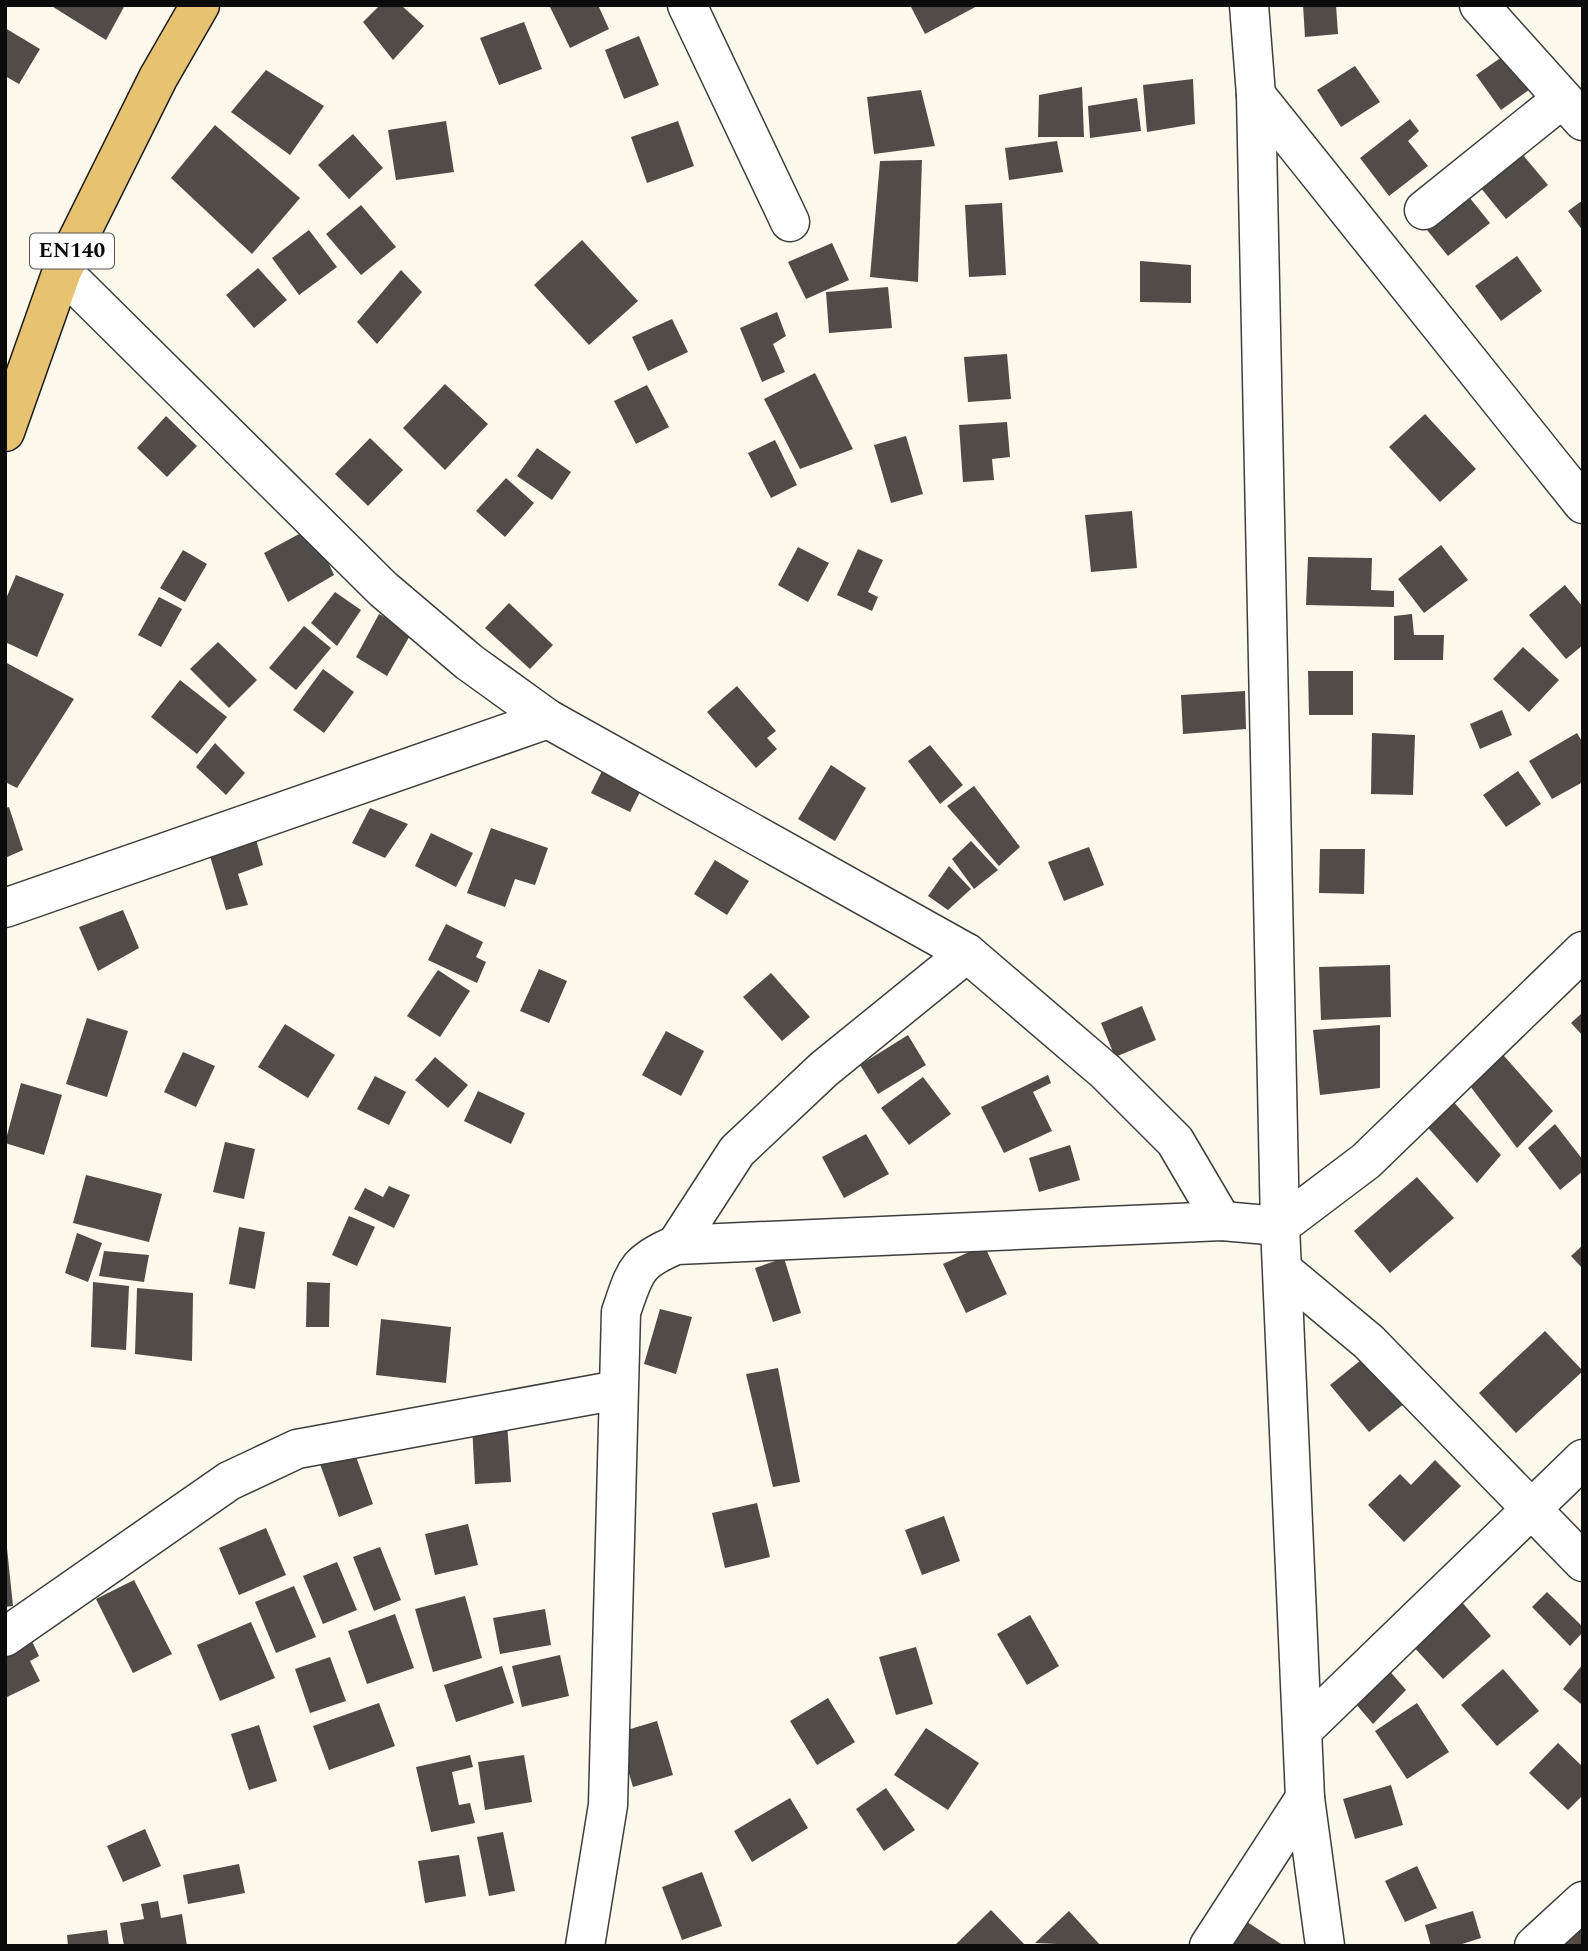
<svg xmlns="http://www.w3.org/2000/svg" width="1588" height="1951" font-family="Spectral,serif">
  <rect width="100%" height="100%" fill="#fcf8eb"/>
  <g fill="#524c49">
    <path d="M50 5H125L106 40Z"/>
    <path d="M380 5H401L424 26 393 60 363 22Z"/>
    <path d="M549 5H598L609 29 570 48Z"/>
    <path d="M910 5H979L925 34Z"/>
    <path d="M1303 5H1336L1338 34 1305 37Z"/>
    <path d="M524 22 542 69 499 85 480 38Z"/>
    <path d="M5 28 40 49 19 84 5 76Z"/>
    <path d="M639 36 659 85 624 99 605 50Z"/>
    <path d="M1512 50 1537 84 1501 110 1476 75Z"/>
    <path d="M1355 66 1380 102 1341 127 1317 90Z"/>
    <path d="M266 70 324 106 290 155 231 112Z"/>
    <path d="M1193 79 1195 124 1147 132 1143 85Z"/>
    <path d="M1082 87 1084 137H1038L1039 95Z"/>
    <path d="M921 90 935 146 874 154 867 97Z"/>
    <path d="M1137 98 1141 131 1090 138 1088 106Z"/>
    <path d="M1410 119 1419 131 1408 141 1428 166 1389 196 1360 158Z"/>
    <path d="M446 121 454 172 396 180 388 130Z"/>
    <path d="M678 121 694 166 647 183 631 137Z"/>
    <path d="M215 125 300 198 252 254 171 178Z"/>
    <path d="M353 134 383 168 349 199 318 165Z"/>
    <path d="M1057 141 1063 172 1009 180 1005 148Z"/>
    <path d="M1518 149 1548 185 1506 219 1476 182Z"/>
    <path d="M922 160 918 282 870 277 880 161Z"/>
    <path d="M1465 192 1490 223 1448 256 1423 225Z"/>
    <path d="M1583 200V231L1568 211Z"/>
    <path d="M1002 203 1006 275 969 277 965 205Z"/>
    <path d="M361 205 396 247 361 275 326 234Z"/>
    <path d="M309 230 337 267 299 295 272 258Z"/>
    <path d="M582 240 638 301 589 345 534 285Z"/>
    <path d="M832 243 849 280 806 299 788 262Z"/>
    <path d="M1517 256 1542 291 1501 321 1475 286Z"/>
    <path d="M1140 261 1191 265V303L1140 302Z"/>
    <path d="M258 268 287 300 254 328 226 295Z"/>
    <path d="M401 270 422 292 377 344 357 322Z"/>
    <path d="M888 287 892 328 829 333 826 292Z"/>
    <path d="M777 312 786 336 773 344 785 372 762 382 740 328Z"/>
    <path d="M672 319 688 352 648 371 632 337Z"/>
    <path d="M1007 354 1011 399 968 402 964 357Z"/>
    <path d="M815 373 853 449 800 469 764 399Z"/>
    <path d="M445 384 488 424 445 470 403 428Z"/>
    <path d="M647 385 669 427 636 444 614 401Z"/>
    <path d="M1425 414 1476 469 1440 502 1389 447Z"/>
    <path d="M166 416 197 446 167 477 137 448Z"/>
    <path d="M1007 422 1010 457 992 459 994 480 963 482 959 425Z"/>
    <path d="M906 436 923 494 891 503 874 445Z"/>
    <path d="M370 438 403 470 368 506 335 474Z"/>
    <path d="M775 440 797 485 771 498 748 453Z"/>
    <path d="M537 448 571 472 552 500 517 476Z"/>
    <path d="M506 478 534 503 505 537 476 511Z"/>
    <path d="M1132 511 1137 568 1091 572 1085 515Z"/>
    <path d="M312 527 334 575 288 602 264 553Z"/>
    <path d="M1441 545 1468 580 1424 613 1398 579Z"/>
    <path d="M798 547 829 563 808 602 778 585Z"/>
    <path d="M858 549 883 560 868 592 878 597 872 611 837 595Z"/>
    <path d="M183 550 207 564 185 602 160 588Z"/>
    <path d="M1308 557 1372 558 1371 590 1394 591V607L1306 605Z"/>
    <path d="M16 575 64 594 37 657 5 642V601Z"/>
    <path d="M1565 585 1583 607V645L1566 659 1529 615Z"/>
    <path d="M335 592 361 610 337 646 311 623Z"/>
    <path d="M159 597 182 609 161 647 138 635Z"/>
    <path d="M509 603 553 645 530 669 485 628Z"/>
    <path d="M379 614 412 632 387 676 356 657Z"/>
    <path d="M1412 614 1414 635H1444L1443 660H1394V616Z"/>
    <path d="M304 626 331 648 296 690 269 668Z"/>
    <path d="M218 642 257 680 229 708 190 669Z"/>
    <path d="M1523 647 1559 680 1529 712 1493 679Z"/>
    <path d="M5 662 74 699 17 788 5 782Z"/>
    <path d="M323 669 354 692 324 733 293 710Z"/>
    <path d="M1308 671H1353V715H1309Z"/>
    <path d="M180 680 227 717 197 754 151 717Z"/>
    <path d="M737 686 776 731 767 738 777 749 756 768 707 712Z"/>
    <path d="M1245 691 1246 729 1183 734 1181 695Z"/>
    <path d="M1502 710 1512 735 1480 749 1470 724Z"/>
    <path d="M1372 733 1415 735 1413 795 1371 794Z"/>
    <path d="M1577 733 1583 743V782L1552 799 1529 761Z"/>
    <path d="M215 743 245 773 226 795 196 767Z"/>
    <path d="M930 745 963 785 940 804 908 761Z"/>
    <path d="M609 757 648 776 630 812 591 793Z"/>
    <path d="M831 765 866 788 835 841 798 819Z"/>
    <path d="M1518 771 1541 804 1506 827 1483 795Z"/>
    <path d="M974 786 1020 847 999 866 947 806Z"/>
    <path d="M9 807 23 850 5 858V808Z"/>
    <path d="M370 808 408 824 385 858 352 843Z"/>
    <path d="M491 828 548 848 535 885 515 879 505 907 467 893Z"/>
    <path d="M254 832 263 865 238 874 248 905 226 910 207 846Z"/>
    <path d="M431 833 473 853 456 887 415 866Z"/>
    <path d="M971 841 998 870 974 889 952 859Z"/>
    <path d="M1089 847 1104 885 1064 901 1048 862Z"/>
    <path d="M1320 849H1365L1364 894 1319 893Z"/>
    <path d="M715 860 749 881 727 915 694 894Z"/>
    <path d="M949 866 971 889 948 910 928 896Z"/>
    <path d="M123 910 139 948 98 971 79 927Z"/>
    <path d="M446 924 483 942 476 957 486 962 477 983 428 960Z"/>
    <path d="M1390 965 1391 1017 1321 1020 1319 967Z"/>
    <path d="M539 969 567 981 549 1023 520 1011Z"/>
    <path d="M438 970 470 991 440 1037 407 1016Z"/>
    <path d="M771 973 810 1017 782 1041 743 997Z"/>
    <path d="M1142 1006 1156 1040 1115 1057 1101 1023Z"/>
    <path d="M1583 1012V1036L1571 1023Z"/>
    <path d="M87 1018 128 1031 107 1097 66 1084Z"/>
    <path d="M285 1024 335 1055 308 1098 258 1067Z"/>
    <path d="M1380 1025V1088L1320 1095 1313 1030Z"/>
    <path d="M666 1031 704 1051 681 1096 642 1075Z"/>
    <path d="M908 1035 926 1065 878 1094 860 1065Z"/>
    <path d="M1497 1048 1553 1111 1517 1148 1464 1078Z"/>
    <path d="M183 1052 215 1066 196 1107 164 1092Z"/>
    <path d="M435 1057 468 1085 448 1108 415 1080Z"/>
    <path d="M1048 1075 1051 1083 1033 1092 1052 1131 1004 1153 981 1107Z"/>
    <path d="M375 1076 406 1092 389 1125 357 1109Z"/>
    <path d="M923 1077 951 1114 909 1145 881 1108Z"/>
    <path d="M21 1083 62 1095 44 1155 5 1143Z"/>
    <path d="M478 1091 525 1113 511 1144 464 1121Z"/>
    <path d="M1451 1099 1501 1155 1477 1183 1423 1122Z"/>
    <path d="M1555 1124 1583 1160V1171L1560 1190 1528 1148Z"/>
    <path d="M866 1134 889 1174 844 1198 822 1157Z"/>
    <path d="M225 1142 255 1149 244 1199 213 1192Z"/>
    <path d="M1070 1145 1080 1180 1039 1192 1029 1158Z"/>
    <path d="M86 1175 162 1194 149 1242 73 1223Z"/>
    <path d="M1417 1177 1454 1218 1390 1273 1354 1231Z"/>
    <path d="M389 1186 410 1195 394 1228 354 1209 365 1188 383 1197Z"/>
    <path d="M349 1216 375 1227 357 1266 332 1255Z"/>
    <path d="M239 1227 265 1232 255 1289 229 1284Z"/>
    <path d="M77 1233 102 1243 88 1282 65 1273Z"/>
    <path d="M984 1245 1007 1294 966 1313 943 1264Z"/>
    <path d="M1583 1245V1269L1571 1256Z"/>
    <path d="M104 1251 149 1255 144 1282 99 1276Z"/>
    <path d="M784 1258 801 1313 773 1322 755 1268Z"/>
    <path d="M93 1282 129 1286 126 1350 91 1347Z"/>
    <path d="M307 1282 330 1283 329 1327H306Z"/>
    <path d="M137 1288 193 1293 192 1361 135 1354Z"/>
    <path d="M660 1309 692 1317 676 1374 644 1364Z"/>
    <path d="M381 1319 451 1327 446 1383 376 1375Z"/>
    <path d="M1545 1331 1583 1371 1516 1433 1479 1393Z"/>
    <path d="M1371 1352 1410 1399 1369 1432 1330 1385Z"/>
    <path d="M778 1368 800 1482 773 1487 746 1374Z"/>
    <path d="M507 1422 511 1482 475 1484 472 1424Z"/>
    <path d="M350 1440 373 1504 339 1517 316 1453Z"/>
    <path d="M1435 1460 1461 1486 1404 1542 1368 1505 1400 1474 1411 1485Z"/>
    <path d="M757 1503 770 1557 725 1568 712 1513Z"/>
    <path d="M944 1516 960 1561 922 1575 905 1530Z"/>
    <path d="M468 1524 478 1565 435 1575 425 1534Z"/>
    <path d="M266 1528 286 1575 239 1595 219 1548Z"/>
    <path d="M5 1529 13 1606 5 1607Z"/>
    <path d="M380 1547 401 1600 374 1611 353 1557Z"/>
    <path d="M337 1562 357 1610 323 1624 303 1576Z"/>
    <path d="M134 1580 172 1654 133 1673 96 1599Z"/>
    <path d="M294 1586 316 1637 276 1653 255 1602Z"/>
    <path d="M1547 1592 1583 1627V1632L1570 1646 1532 1607Z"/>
    <path d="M465 1596 482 1658 433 1672 415 1609Z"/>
    <path d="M1461 1601 1491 1636 1443 1679 1412 1645Z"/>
    <path d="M545 1609 551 1645 500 1654 493 1618Z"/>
    <path d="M395 1614 414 1668 367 1684 348 1631Z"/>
    <path d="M1030 1615 1059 1666 1027 1685 997 1634Z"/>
    <path d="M251 1622 275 1678 220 1701 197 1645Z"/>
    <path d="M30 1637 39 1656 30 1661 40 1681 5 1698V1649Z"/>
    <path d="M916 1647 933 1704 896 1715 879 1657Z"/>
    <path d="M560 1655 569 1696 522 1707 512 1666Z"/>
    <path d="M330 1657 346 1701 310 1713 295 1669Z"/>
    <path d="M1583 1664V1701L1581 1704 1563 1689Z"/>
    <path d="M502 1666 514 1703 456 1722 444 1685Z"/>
    <path d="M1387 1668 1406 1690 1373 1724 1355 1703Z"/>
    <path d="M1503 1669 1539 1711 1497 1746 1461 1705Z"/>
    <path d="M828 1698 855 1742 817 1765 790 1721Z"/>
    <path d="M379 1703 395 1746 329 1770 313 1726Z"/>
    <path d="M1417 1703 1449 1752 1407 1779 1375 1731Z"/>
    <path d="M657 1721 673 1775 633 1787 617 1733Z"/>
    <path d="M259 1725 277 1781 249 1790 231 1734Z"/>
    <path d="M926 1728 979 1763 948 1810 894 1775Z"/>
    <path d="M1558 1743 1583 1767V1795L1568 1810 1529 1773Z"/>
    <path d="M470 1755 473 1767 452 1772 459 1805 470 1803 475 1823 431 1832 416 1767Z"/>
    <path d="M524 1755 532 1802 485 1810 478 1762Z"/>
    <path d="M1391 1785 1403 1825 1355 1839 1343 1799Z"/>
    <path d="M886 1788 915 1830 884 1851 856 1809Z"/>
    <path d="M790 1798 808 1828 752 1862 734 1831Z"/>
    <path d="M145 1829 161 1866 123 1882 107 1846Z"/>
    <path d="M503 1832 515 1891 489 1896 477 1837Z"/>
    <path d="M459 1855 466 1896 425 1903 418 1861Z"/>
    <path d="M239 1864 245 1893 188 1904 183 1875Z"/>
    <path d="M1417 1866 1437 1908 1405 1922 1385 1881Z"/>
    <path d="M702 1872 722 1926 682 1940 662 1887Z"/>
    <path d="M158 1901 161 1918 182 1914 187 1946H124L120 1923 144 1919 141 1904Z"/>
    <path d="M991 1910 1026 1946H954Z"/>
    <path d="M1069 1911 1101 1946 1035 1943Z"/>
    <path d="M1473 1911 1481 1938 1456 1946H1431L1425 1925Z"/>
    <path d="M1235 1914 1284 1946H1215Z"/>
    <path d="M1583 1918V1946H1564Z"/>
    <path d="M107 1930 109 1946H68L67 1935Z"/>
  </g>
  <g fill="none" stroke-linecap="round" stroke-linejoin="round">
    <defs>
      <g id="minor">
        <path d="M687 5 790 222"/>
        <path d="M1249 5 1256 95 1280 1226 1305 1798 1325 1946"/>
        <path d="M1479 5 1583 121"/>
        <path d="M1256 95 1583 504"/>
        <path d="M1424 210 1562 99"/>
        <path d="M62 271 383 589 469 662 548 719 967 953 1106 1072 1175 1141 1222 1221"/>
        <path d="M5 908 548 719"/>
        <path d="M676 1245 737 1151 824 1069 967 953"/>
        <path d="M1285 1272 1369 1342 1583 1562"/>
        <path d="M5 1637 229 1481 297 1449 618 1390"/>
        <path d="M1303 1730 1583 1459"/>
        <path d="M585 1946 608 1805 621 1312C635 1272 635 1262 676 1245L1222 1221 1280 1226 1366 1161 1583 951"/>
        <path d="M1209 1946 1305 1798"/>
        <path d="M1534 1946 1583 1901"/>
      </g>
      <path id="major" d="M5 432 62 271 158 78 200 5"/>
    </defs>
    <use href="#minor" stroke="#3e3e3e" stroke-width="41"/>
    <use href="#major" stroke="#1c1c1c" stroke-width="41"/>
    <use href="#minor" stroke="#fff" stroke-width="38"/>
    <use href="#major" stroke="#e7c371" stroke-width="38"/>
  </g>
  <g text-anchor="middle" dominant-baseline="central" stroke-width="7" stroke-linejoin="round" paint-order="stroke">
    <rect fill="#fff" stroke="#545454" stroke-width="2" x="30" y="233.5" width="84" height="35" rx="5"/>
    <g font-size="21" font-weight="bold" fill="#0b0b0b">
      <text x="72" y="251">EN140</text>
    </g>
  </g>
  <rect width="1588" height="1951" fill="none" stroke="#0b0b0b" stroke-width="14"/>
</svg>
